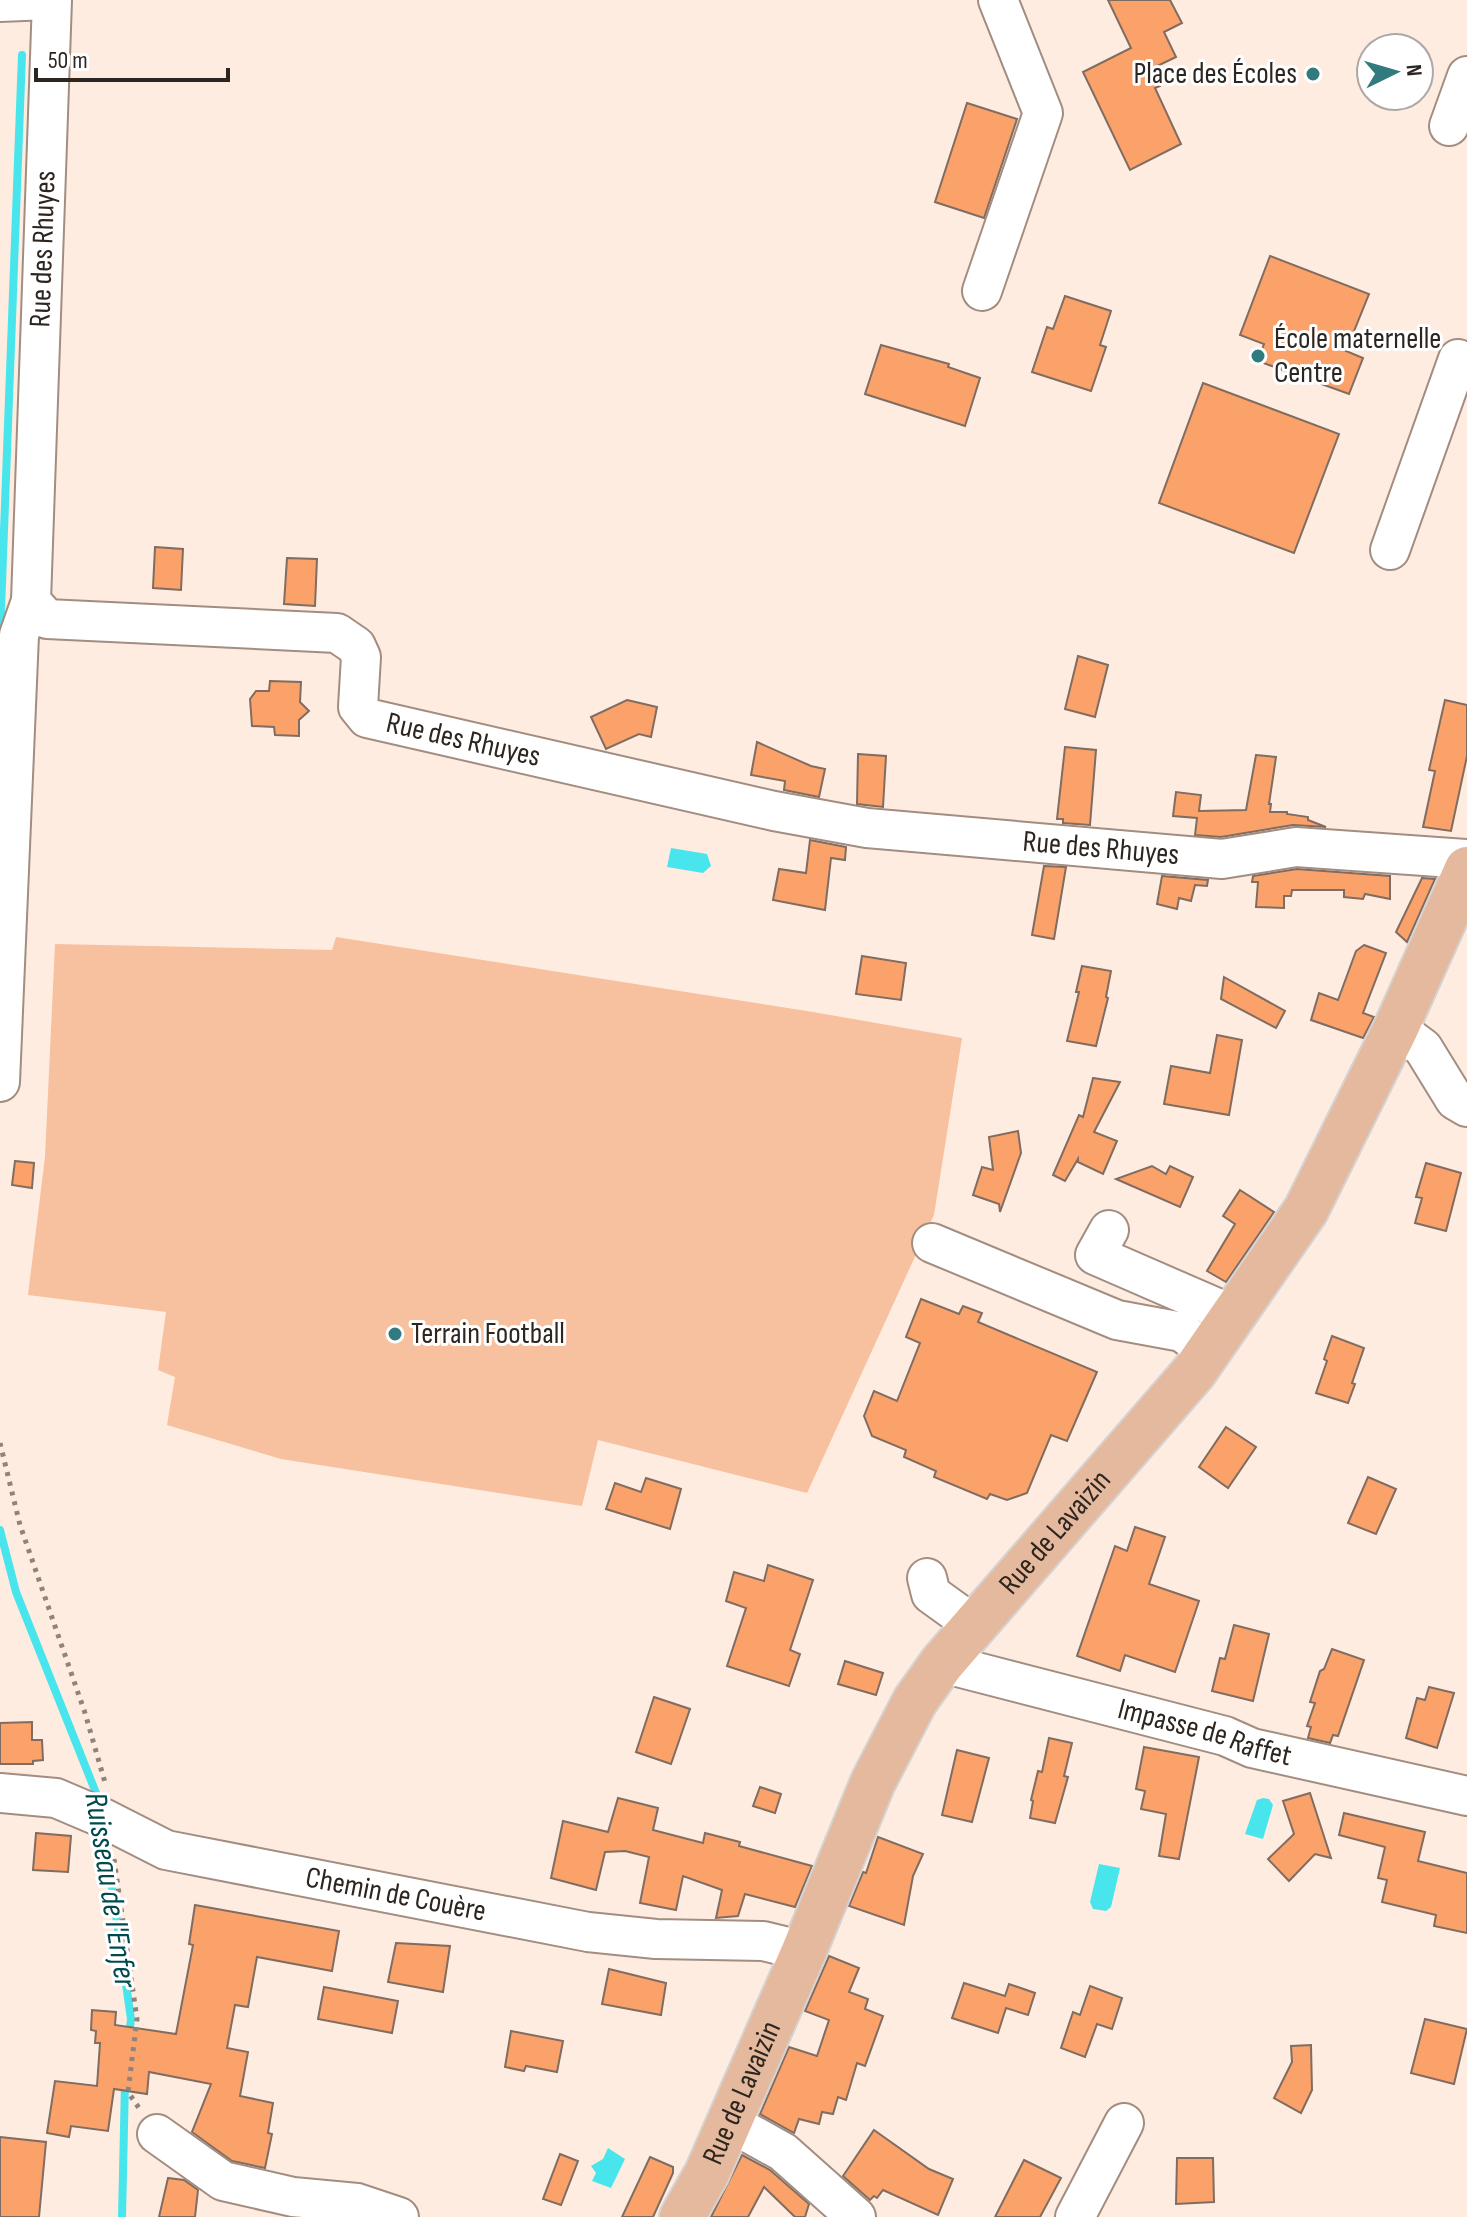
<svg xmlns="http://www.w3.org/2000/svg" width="1467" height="2217" font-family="'Sofia Sans Condensed',sans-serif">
  <rect width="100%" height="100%" fill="#ffece1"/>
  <path fill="#f7c09e" d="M336 937 813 1012 962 1038 934 1215 807 1493 598 1440 582 1506 281 1459 167 1425 175 1377 158 1370 166 1312 28 1295 45 1157 55 944 332 950Z"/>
  <g fill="#48e5ed">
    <path d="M671 848 707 854 711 866 703 873 667 867Z"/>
    <path d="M1263 1798 1269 1799 1273 1805 1263 1839 1245 1834 1257 1800Z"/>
    <path d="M1099 1864 1120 1868 1111 1907 1106 1911 1093 1909 1090 1902Z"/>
    <path d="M608 2148 625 2159 611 2188 592 2181 596 2173 591 2166 603 2159Z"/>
  </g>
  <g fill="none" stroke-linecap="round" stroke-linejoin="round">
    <g stroke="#48e5ed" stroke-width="8">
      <path d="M0 636 22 55"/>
      <path d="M0 1530 16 1592 100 1803"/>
      <path d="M104 1832 131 2019 129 2036"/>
      <path d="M122 2217 125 2082"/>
    </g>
  </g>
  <g fill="#faa269" stroke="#806c60" stroke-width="2">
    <path d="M1108 0H1170L1182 23 1164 32 1176 57 1151 69 1160 86 1155 88 1181 144 1130 170 1083 72 1131 48Z"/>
    <path d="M967 103 1017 119 984 218 935 202Z"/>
    <path d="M1270 256 1369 294 1346 351 1363 358 1349 394 1258 361 1264 344 1240 335Z"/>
    <path d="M1065 296 1111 311 1100 345 1106 347 1091 391 1032 372 1047 327 1053 329Z"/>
    <path d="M881 345 949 364 948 367 980 378 965 426 865 394Z"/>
    <path d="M1203 383 1339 434 1294 553 1159 503Z"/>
    <path d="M155 547 183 549 181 590 153 588Z"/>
    <path d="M287 558 317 559 315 606 284 604Z"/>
    <path d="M1078 656 1108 665 1095 717 1065 709Z"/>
    <path d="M270 681 301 682 300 702 309 711 299 720V736L275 735 274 727 252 726 250 699 256 691H269Z"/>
    <path d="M627 700 657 707 651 737 639 734 606 749 591 717Z"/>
    <path d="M1445 700 1467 705V756L1451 831 1423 827 1435 771 1429 770Z"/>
    <path d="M757 742 811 766 825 769 819 797 784 790 785 781 751 775Z"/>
    <path d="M1065 747 1096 750 1090 825 1063 823V819H1057Z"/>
    <path d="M858 754 886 756 883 807 857 804Z"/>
    <path d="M1256 755 1276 757 1269 804H1271L1270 812H1287V814L1308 817V820L1326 827 1293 825 1221 837 1195 835 1197 818 1173 816 1176 792 1201 795 1199 811 1246 810Z"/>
    <path d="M810 840 846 847 845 860 831 858 825 910 773 900 779 869 806 873Z"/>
    <path d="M1044 866 1066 867 1054 939 1032 935Z"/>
    <path d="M1297 869 1390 876V899L1365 894 1363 899 1344 897V890H1292L1291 896H1284V908L1256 907 1258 882H1252L1253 876Z"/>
    <path d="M1162 876 1208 880 1207 886 1195 885 1191 901 1179 898 1177 909 1157 904Z"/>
    <path d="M1422 878 1435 879 1407 942 1396 932Z"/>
    <path d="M1364 945 1386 953 1363 1013 1374 1017 1363 1038 1311 1020 1319 993 1338 1000 1356 951Z"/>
    <path d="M862 956 906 963 901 1000 856 994Z"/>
    <path d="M1082 966 1111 971 1106 997 1108 998 1096 1046 1067 1041 1079 992H1076Z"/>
    <path d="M1224 977 1285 1011 1276 1028 1221 999Z"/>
    <path d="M1217 1035 1242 1040 1229 1115 1164 1104 1171 1066 1210 1073Z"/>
    <path d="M1093 1078 1120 1082 1094 1132 1117 1141 1103 1174 1078 1162V1159L1065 1181 1053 1175 1079 1115 1083 1117Z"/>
    <path d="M1018 1131 1021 1153 1000 1212 999 1204 973 1195 982 1167 993 1170 989 1137Z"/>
    <path d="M15 1161 34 1163 32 1188 12 1185Z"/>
    <path d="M1426 1163 1461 1173 1446 1231 1415 1223 1422 1198 1416 1197Z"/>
    <path d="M1152 1166 1166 1174 1170 1166 1193 1177 1180 1207 1116 1179Z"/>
    <path d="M1240 1190 1274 1212 1226 1282 1207 1271 1235 1224 1223 1216Z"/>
    <path d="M921 1299 959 1314 963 1306 982 1313 978 1322 1097 1372 1067 1441 1051 1435 1027 1493 1007 1500 990 1494 987 1499 934 1477 936 1471 904 1457 906 1450 872 1436 864 1416 874 1391 897 1401 920 1343 906 1337Z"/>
    <path d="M1332 1336 1364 1348 1352 1383 1355 1384 1348 1403 1316 1393 1327 1361 1324 1359Z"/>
    <path d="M1226 1427 1256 1447 1228 1488 1199 1467Z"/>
    <path d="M1368 1477 1396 1489 1376 1534 1348 1523Z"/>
    <path d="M646 1478 681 1489 670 1529 606 1509 615 1483 641 1492Z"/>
    <path d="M1135 1527 1165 1537 1149 1584 1199 1601 1175 1672 1125 1655 1120 1671 1077 1656 1115 1546 1127 1551Z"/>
    <path d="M768 1565 813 1580 790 1650 800 1654 789 1686 727 1666 746 1608 726 1601 734 1572 764 1581Z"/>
    <path d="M1234 1625 1269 1634 1253 1701 1212 1691 1220 1658 1225 1659Z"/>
    <path d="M1332 1649 1364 1660 1338 1736 1333 1735 1330 1743 1308 1738 1311 1727 1307 1726 1315 1703 1310 1702 1320 1671 1324 1669Z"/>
    <path d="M845 1661 883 1673 876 1695 838 1684Z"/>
    <path d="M1429 1687 1454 1693 1437 1748 1406 1738 1417 1698 1425 1700Z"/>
    <path d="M654 1697 690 1709 671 1764 636 1752Z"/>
    <path d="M32 1722V1740H42L43 1760 33 1761V1764H0V1723Z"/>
    <path d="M1049 1738 1072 1743 1064 1776 1068 1777 1055 1823 1030 1818 1033 1801 1031 1800 1038 1771 1042 1772Z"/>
    <path d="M1144 1747 1199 1757 1179 1859 1159 1856 1166 1814 1141 1809 1145 1791 1136 1789Z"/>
    <path d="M957 1750 989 1758 972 1822 942 1815Z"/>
    <path d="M760 1787 781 1794 775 1813 753 1806Z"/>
    <path d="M1310 1793 1331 1858 1315 1854 1289 1881 1268 1859 1294 1834 1283 1801Z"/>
    <path d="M618 1798 658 1808 653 1830 703 1843 705 1833 740 1842 739 1846 812 1866 795 1907 745 1894 738 1916 716 1918 722 1890 683 1876 676 1910 640 1903 649 1857 625 1851 605 1852 596 1890 551 1878 563 1821 608 1832Z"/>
    <path d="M1344 1813 1425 1832 1418 1861 1467 1873V1933L1434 1926 1436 1915 1382 1902 1387 1880 1378 1878 1385 1847 1339 1835Z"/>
    <path d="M36 1833 71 1836 68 1872 33 1870Z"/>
    <path d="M878 1837 923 1854 913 1876 904 1925 849 1906 863 1872 866 1873Z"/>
    <path d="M195 1905 339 1931 332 1971 257 1957 248 2007 235 2005 227 2048 248 2052 240 2096 273 2103 268 2133 272 2134 265 2168 232 2161 192 2132 211 2084 149 2072 147 2094 114 2089 108 2131 71 2126 69 2137 47 2133 55 2081 97 2086 100 2043H95L96 2031 91 2030 92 2010 116 2012 115 2025 176 2034 193 1945 189 1944Z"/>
    <path d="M396 1943 450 1946 443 1992 388 1982Z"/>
    <path d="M829 1956 859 1968 849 1992 868 1999 865 2009 883 2016 865 2066 857 2063 846 2100 838 2097 833 2114 822 2112 819 2124 799 2119 794 2133 760 2114 789 2047 817 2056 829 2020 805 2011Z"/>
    <path d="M609 1969 666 1983 661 2015 602 2004Z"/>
    <path d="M964 1983 1005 1996 1009 1984 1035 1993 1028 2015 1006 2008 998 2033 952 2018Z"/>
    <path d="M1090 1986 1122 1998 1112 2029 1097 2024 1085 2057 1061 2048 1073 2012 1080 2015Z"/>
    <path d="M324 1987 398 2001 392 2033 318 2019Z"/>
    <path d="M1425 2019 1467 2029 1454 2084 1411 2073Z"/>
    <path d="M511 2031 563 2041 557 2072 526 2066 524 2071 505 2067Z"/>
    <path d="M1311 2045 1312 2090 1301 2113 1274 2098 1292 2062 1291 2046Z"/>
    <path d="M874 2130 929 2169 953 2179 938 2215 883 2190 877 2198 874 2196 870 2200 843 2176Z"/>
    <path d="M0 2137 46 2142 39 2217H0Z"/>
    <path d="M560 2154 578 2161 561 2205 543 2199Z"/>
    <path d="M742 2155 770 2170 809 2204 805 2217H795L764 2187 748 2217H711Z"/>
    <path d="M650 2157 673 2167V2173L653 2217H622Z"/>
    <path d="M1177 2158H1213L1214 2202 1176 2204Z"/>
    <path d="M1024 2160 1061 2178 1040 2217H995Z"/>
    <path d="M168 2178 184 2180 198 2190 195 2217H159Z"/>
  </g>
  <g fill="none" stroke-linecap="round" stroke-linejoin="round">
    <defs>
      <g id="minor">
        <path id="s1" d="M52 0 31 601 47 619 337 633 356 646 361 657 358 707 367 718 774 811 867 828 1222 859 1296 847 1467 859"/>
        <path d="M0 2 48 0"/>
        <path d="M1449 126 1467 76"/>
        <path d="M982 291 1043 113 998 0"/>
        <path d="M1390 550 1458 359"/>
        <path d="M1396 1028 1423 1048 1455 1100 1467 1107"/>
        <path d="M0 1082 19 635 31 601"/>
        <path d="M1109 1230 1095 1255 1233 1315"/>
        <path d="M932 1243 1117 1320 1182 1332 1208 1352"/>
        <path d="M927 1578 931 1594 974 1625"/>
        <path id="s2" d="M942 1663 1225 1736 1252 1748 1467 1796"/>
        <path id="s3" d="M0 1793 56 1798 103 1818 166 1850 588 1932 656 1939 763 1941 804 1951"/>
        <path d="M729 2122 783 2152 856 2217"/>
        <path d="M157 2134 223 2181 293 2197 357 2203 399 2217"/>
        <path d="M1075 2217 1124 2123"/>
      </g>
      <g id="major">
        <path id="s4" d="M682 2217 707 2173 804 1951 873 1782 915 1701 942 1663 1194 1372 1306 1210 1396 1028 1467 869"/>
      </g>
    </defs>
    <use href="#minor" stroke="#a28d80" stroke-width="42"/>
    <use href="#major" stroke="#d5d3d2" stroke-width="48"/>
    <g stroke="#90837b" stroke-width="5" stroke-dasharray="4 6" stroke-linecap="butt">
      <path d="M0 1443 20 1525 85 1713 106 1786"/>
      <path d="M114 1859 137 2019 128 2092 141 2111"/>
    </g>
    <use href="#minor" stroke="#fff" stroke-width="38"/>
    <use href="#major" stroke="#e5b99d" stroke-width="44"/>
  </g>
  <g fill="#317b7e" stroke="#fff" stroke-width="3">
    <circle cx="1313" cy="74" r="8"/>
    <circle cx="1258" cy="356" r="8"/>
    <circle cx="395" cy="1334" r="8"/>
  </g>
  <g text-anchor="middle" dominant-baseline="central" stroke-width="6" stroke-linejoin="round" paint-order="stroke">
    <g font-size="30" fill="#2d251f" stroke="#fff" text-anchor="start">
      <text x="1297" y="74" text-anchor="end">Place des Écoles</text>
      <text x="1274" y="339">École maternelle<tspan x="1274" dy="34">Centre</tspan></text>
      <text x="411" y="1334">Terrain Football</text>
    </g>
    <g font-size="30" fill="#2d251f" stroke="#fff">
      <text transform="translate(43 249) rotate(-88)">Rue des Rhuyes</text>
      <text stroke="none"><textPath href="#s1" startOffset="1114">Rue des Rhuyes</textPath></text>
      <text stroke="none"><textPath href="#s1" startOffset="1762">Rue des Rhuyes</textPath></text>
      <text stroke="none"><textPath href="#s4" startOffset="786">Rue de Lavaizin</textPath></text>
      <text stroke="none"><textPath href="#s2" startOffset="272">Impasse de Raffet</textPath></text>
      <text stroke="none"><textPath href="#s3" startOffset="412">Chemin de Couère</textPath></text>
      <text stroke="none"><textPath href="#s4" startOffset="138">Rue de Lavaizin</textPath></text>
    </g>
    <g font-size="32" font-style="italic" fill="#00494c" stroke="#fff">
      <text transform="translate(110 1890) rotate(81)">Ruisseau de l'Enfer</text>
    </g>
  </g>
  <g transform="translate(1395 72) rotate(85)"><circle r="38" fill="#ffffff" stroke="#aba8a5" stroke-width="2"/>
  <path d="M0-6L14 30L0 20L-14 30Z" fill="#317b7e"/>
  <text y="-12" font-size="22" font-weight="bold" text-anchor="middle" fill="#2d251f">N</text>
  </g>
  <path d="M36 68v12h192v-12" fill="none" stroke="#2d251f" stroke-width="4"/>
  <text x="48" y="68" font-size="24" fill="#2d251f" stroke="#ffffff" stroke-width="6" paint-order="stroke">50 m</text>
</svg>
